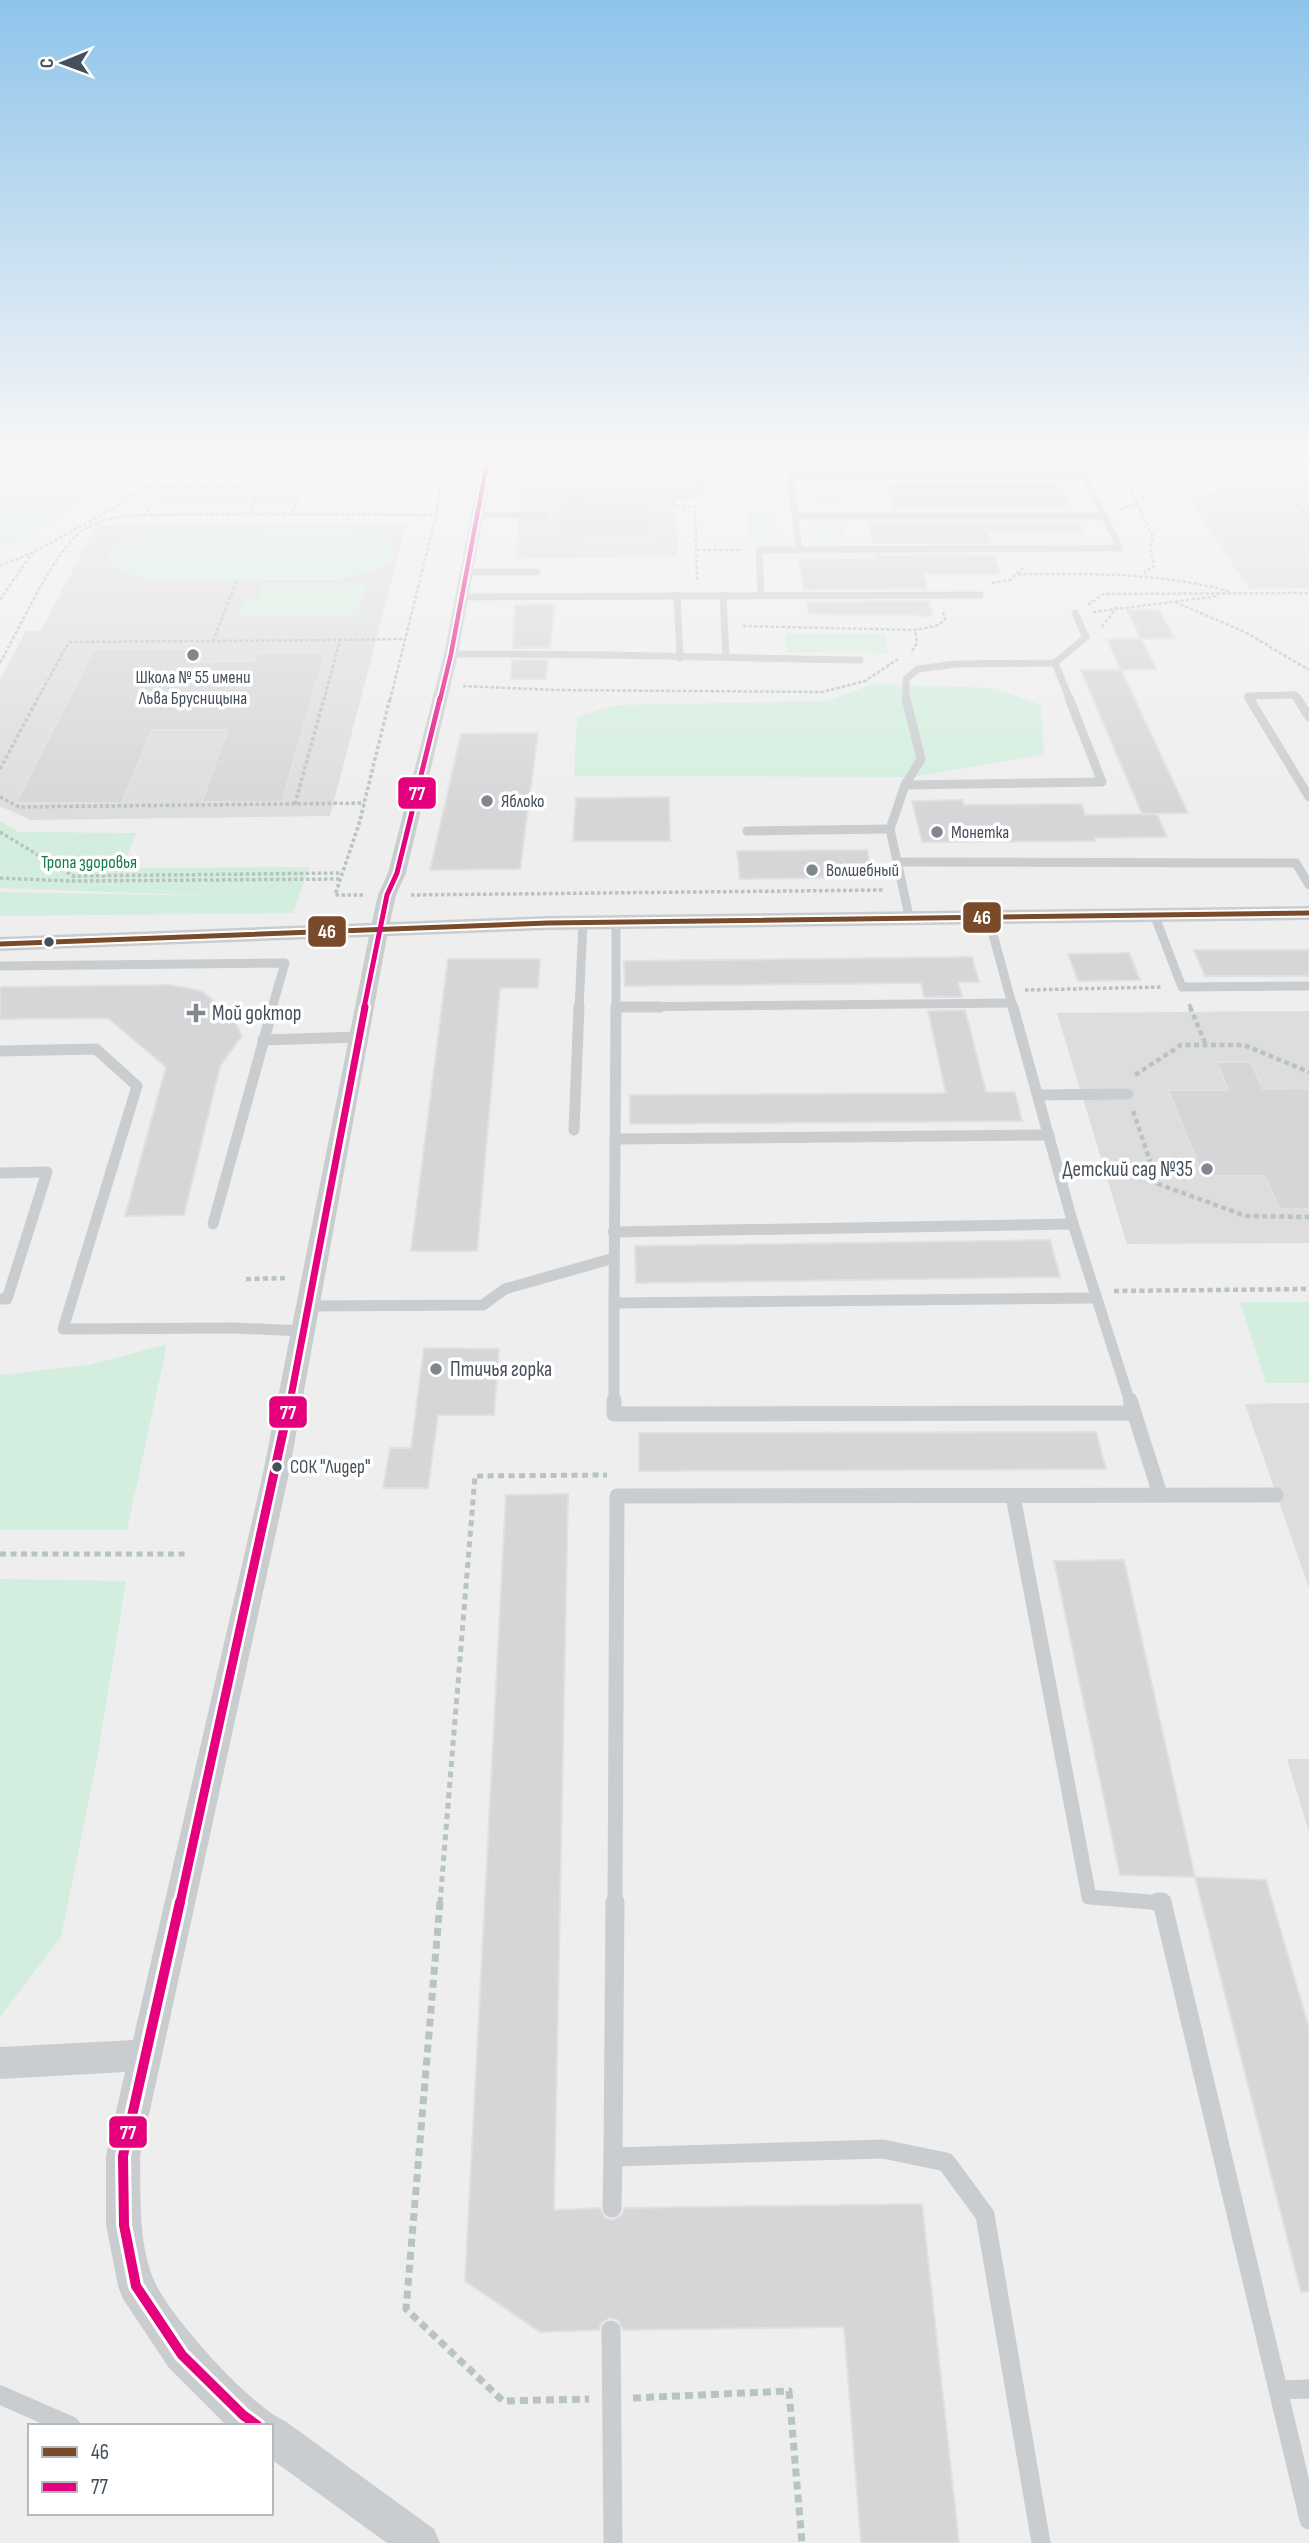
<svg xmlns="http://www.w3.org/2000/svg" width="1309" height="2543" font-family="'Sofia Sans Condensed',sans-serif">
  <rect width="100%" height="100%" fill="#efeeee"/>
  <g fill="#ddddde">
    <path d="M525 458H703L704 498 675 499 678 556 515 559Z"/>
    <path d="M1240 481H1309V588L1249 589 1190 500Z"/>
    <path d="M104 525H406L330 816 31 820 0 806V680L26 631H41L95 527Z"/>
    <path d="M1309 1011V1243L1127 1244 1057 1013Z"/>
    <path d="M1309 1403V1588L1245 1404Z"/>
    <path d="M1287 1759H1309V1832Z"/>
  </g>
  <g fill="#d3eede">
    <path d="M0 458H435L431 475 140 478 116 484 0 552Z"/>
    <path d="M805 479H838L843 504H810Z"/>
    <path d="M254 490 247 508H149L158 491Z"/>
    <path d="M261 490H298L292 507H255Z"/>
    <path d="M747 512H776L778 536 747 535Z"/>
    <path d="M807 520H841L845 535 810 536Z"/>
    <path d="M349 528C370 532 397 534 393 561L381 569 339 580H150L119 571 106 558 111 549 125 540 165 530Z"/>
    <path d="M263 583H366L358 616H238L245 598H258Z"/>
    <path d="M785 633 885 634 888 653 786 652Z"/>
    <path d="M872 684 993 688 1041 705 1044 754 914 777 574 776 577 717 616 705 828 701Z"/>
    <path d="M0 821 19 832 136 833 123 868 309 867 293 913 0 916V892L218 896 0 888Z"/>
    <path d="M1240 1302H1309V1383H1266Z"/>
    <path d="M167 1344 127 1530H0V1375L89 1365Z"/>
    <path d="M0 1579 126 1581 97 1759 61 1937 0 2017Z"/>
  </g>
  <g fill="#d6d6d8" stroke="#e0e0e1" stroke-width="2">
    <path d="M886 483H1061L1073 510H894Z"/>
    <path d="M562 495H585V498H651L652 537 559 538Z"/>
    <path d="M868 522H1079L1083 532H988L991 543H873Z"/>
    <path d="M875 555H994L1000 574H923L927 589 804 590 798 559H876Z"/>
    <path d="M929 601 932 616 809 614 806 602Z"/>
    <path d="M555 604 550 648H513L515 605Z"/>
    <path d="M1127 610H1159L1174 638 1141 639Z"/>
    <path d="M1107 639H1141L1156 669 1121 670Z"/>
    <path d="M93 649H192L187 662 255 661 258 653H325L282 802H202L227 730H152L122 803H16Z"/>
    <path d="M512 660H548L545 679H511Z"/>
    <path d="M1081 670H1121L1188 813 1142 814Z"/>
    <path d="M538 733 520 869 430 870 461 734Z"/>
    <path d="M669 797 670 841H573L576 798Z"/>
    <path d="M963 800 964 805 1082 804 1085 815 1157 814 1167 837 1094 838 1095 841 922 842 912 801Z"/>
    <path d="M867 850 873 877 740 879 737 851Z"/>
    <path d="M1194 950H1309V976H1205Z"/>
    <path d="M1129 953 1140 980 1078 981 1068 954Z"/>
    <path d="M972 957 979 982H958L962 997H924L921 983 625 986 624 961Z"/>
    <path d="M448 959H540L538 988H500L477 1251H411Z"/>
    <path d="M169 985 202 991 233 1018 242 1036 220 1066 184 1215 125 1216 166 1067 108 1018 0 1019V987Z"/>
    <path d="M965 1010 986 1092H1015L1022 1121 630 1124V1095L946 1093 928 1011Z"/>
    <path d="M1217 1062H1251L1263 1089 1309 1088V1209H1279L1265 1176H1203L1168 1090H1228Z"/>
    <path d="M1050 1240 1060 1277 636 1283 635 1246Z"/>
    <path d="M424 1348 499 1349 494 1415H438L428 1488H383L390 1448H411Z"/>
    <path d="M1096 1432 1106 1469 639 1471V1433Z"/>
    <path d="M568 1494 554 2210 600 2208 605 2218 612 2220 622 2215 624 2208 922 2204 959 2543H861L844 2327 623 2330 618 2320 610 2318 601 2323 599 2330 540 2332 465 2281 506 1495Z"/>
    <path d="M1124 1560 1195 1877 1120 1875 1054 1561Z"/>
    <path d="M1195 1877 1266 1880 1309 2028V2291L1301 2292Z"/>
  </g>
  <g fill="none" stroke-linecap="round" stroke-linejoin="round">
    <g stroke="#b8c4c0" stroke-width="2.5" stroke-dasharray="3.5 2" stroke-linecap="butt">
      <path d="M1117 458C1130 485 1139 510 1153 537L1150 546 1154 566 1144 573"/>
      <path d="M1100 470 1179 473"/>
      <path d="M194 485 195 458"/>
      <path d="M1295 500 1309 519"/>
      <path d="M1121 510 1185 477"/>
      <path d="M249 514H291L301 490"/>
      <path d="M291 514 436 515"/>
      <path d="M144 515 249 514 259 490"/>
      <path d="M697 550H742"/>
      <path d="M0 566 31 553"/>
      <path d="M1018 574C1090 574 1161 572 1231 592"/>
      <path d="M697 580 695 507H675L674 498 693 495 700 487 773 477"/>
      <path d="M992 583 1010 580 1023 568"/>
      <path d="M0 600 32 553 116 507 141 489 151 486 439 485"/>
      <path d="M1175 602 1245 632 1309 670"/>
      <path d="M1088 605 1103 594 1309 593"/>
      <path d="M1093 612 1219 596"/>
      <path d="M743 626 915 630 936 626 945 620 943 612"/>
      <path d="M1102 627 1117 607"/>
      <path d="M213 641 237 580"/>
      <path d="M912 651 917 643 915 630"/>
      <path d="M0 663C18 631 55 549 82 531 100 518 122 516 144 515L150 507"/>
      <path d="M463 686 555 690 822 692 865 681 898 659"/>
      <path d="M37 700 69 642 340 640"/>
      <path d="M324 700 340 640 403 639"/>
      <path d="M390 700 436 515 445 458"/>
    </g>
    <g stroke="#b8c4c0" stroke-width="3.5" stroke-dasharray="3.5 2.5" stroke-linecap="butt">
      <path d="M0 769 38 698"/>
      <path d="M0 797 19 807 364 803"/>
      <path d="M295 804 324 698"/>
      <path d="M0 832 73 876 342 873"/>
      <path d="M0 878 72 881 342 879"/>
      <path d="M363 895H335L359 824 390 698"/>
      <path d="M411 895 885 890"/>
      <path d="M1025 990 1163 987"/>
      <path d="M1189 1004 1191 1008"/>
    </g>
    <g stroke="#b8c4c0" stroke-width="4.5" stroke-dasharray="5 3.5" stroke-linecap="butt">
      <path d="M1190 1007 1206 1045"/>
      <path d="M1135 1075 1181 1045H1244L1309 1072"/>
      <path d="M1133 1111 1158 1184 1246 1216 1309 1217"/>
      <path d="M246 1279 287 1278"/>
      <path d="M1114 1291 1309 1289"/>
    </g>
    <g stroke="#b8c4c0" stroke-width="5" stroke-dasharray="6 4.5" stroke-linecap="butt">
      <path d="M0 1554H185"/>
      <path d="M440 1903 475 1476 607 1475"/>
    </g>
    <g stroke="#b8c4c0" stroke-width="7" stroke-dasharray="8 5" stroke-linecap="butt">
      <path d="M440 1902 406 2309 503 2401 589 2399"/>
      <path d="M633 2398 789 2391 802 2543"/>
    </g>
    <g stroke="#cacdcf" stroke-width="7">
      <path d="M1191 458 1194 462"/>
      <path d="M478 515H546"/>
      <path d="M796 516H1104"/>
      <path d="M466 572H537"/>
      <path d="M677 595 680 658"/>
      <path d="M723 595 726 657"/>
      <path d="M761 595 759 550 1120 548 1084 476H790L799 550"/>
      <path d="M461 597 980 595"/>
      <path d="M451 654C587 653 724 658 860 660"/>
      <path d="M1055 663 1070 700"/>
      <path d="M906 700V679L918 669 956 664 1055 663 1086 637 1075 613"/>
      <path d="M1250 700 1248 696 1295 695 1298 700"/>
    </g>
    <g stroke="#cacdcf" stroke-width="9">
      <path d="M906 698 921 759 905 785 890 829 909 916"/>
      <path d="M1249 698 1309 797"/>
      <path d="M1297 698 1309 717"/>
      <path d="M905 785 1102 782 1069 698"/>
      <path d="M747 831 890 829"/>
      <path d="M897 862 1296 863 1309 885"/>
      <path d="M1154 914 1182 987 1309 986"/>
      <path d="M988 916 1013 1008"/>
      <path d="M0 966 285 963 272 1008"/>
      <path d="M618 1007 1012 1003"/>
      <path d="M579 1008 583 923"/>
      <path d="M616 1008V922"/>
    </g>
    <g stroke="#cacdcf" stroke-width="11">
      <path d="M616 1007 614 1303 1096 1298"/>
      <path d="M618 1007H660"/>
      <path d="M1013 1007 1073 1224 1130 1402"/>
      <path d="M263 1040 358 1037"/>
      <path d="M0 1051 96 1049 137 1086 63 1329 235 1328 303 1331"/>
      <path d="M1038 1095 1128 1094"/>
      <path d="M574 1130 579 1007"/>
      <path d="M615 1139 1049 1135"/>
      <path d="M0 1173 47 1172 7 1299H0"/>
      <path d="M213 1224 273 1007"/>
      <path d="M613 1232 1073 1224"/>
      <path d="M614 1303V1402"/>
      <path d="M307 1306 483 1305 505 1289 614 1258"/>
    </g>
    <g stroke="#cacdcf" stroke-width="15">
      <path d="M614 1400V1414L1133 1413"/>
      <path d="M1130 1400 1160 1494"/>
      <path d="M1013 1496 1089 1897 1162 1903"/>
      <path d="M615 1903 617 1496 1276 1495"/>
    </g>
    <g stroke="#cacdcf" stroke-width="19">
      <path d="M615 1902 613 2157 883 2149 946 2162 985 2215 1041 2543"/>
      <path d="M1158 1902H1162L1309 2520"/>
      <path d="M612 2208 613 2157"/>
      <path d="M611 2330 613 2543"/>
      <path d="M1278 2390 1309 2389"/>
      <path d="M0 2395 71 2426"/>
    </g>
    <path fill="#cacdcf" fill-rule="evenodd" d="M482 458H494L458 654 406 873 396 895 388 931 289 1473 140 2156C141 2196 138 2240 153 2278 166 2313 252 2408 285 2421L434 2529 440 2543H387L271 2459V2426H227L169 2368 123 2299 118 2286 106 2225V2156L125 2072 0 2079V2047L133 2040 263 1473 370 931 378 895 388 873 444 654Z"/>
    <path fill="#cacdcf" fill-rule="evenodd" d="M1309 906V920L548 930 0 951V937L548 916Z"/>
    <defs>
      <path id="bus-1" d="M0 944 548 923 1309 913"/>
      <path id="bus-2-far4" d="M440 700 451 654 488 458"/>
      <path id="bus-2-far3" d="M364 1008 387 895 397 873 440 698"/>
      <path id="bus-2-far2" d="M290 1402 365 1007"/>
      <path id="bus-2-far1" d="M180 1903 290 1400"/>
      <path id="bus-2" d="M180 1902 123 2156 124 2225 136 2286 182 2355 243 2415 258 2426"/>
    </defs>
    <use href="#bus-1" stroke="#fff" stroke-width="9"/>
    <use href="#bus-2-far4" stroke="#fff" stroke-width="8"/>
    <use href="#bus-2-far3" stroke="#fff" stroke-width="9"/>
    <use href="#bus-2-far2" stroke="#fff" stroke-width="12"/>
    <use href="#bus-2-far1" stroke="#fff" stroke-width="14"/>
    <use href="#bus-2" stroke="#fff" stroke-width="16"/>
    <use href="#bus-1" stroke="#7a4b2a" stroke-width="5"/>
    <use href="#bus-2-far4" stroke="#e5007d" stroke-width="4.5"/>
    <use href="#bus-2-far3" stroke="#e5007d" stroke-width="5"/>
    <use href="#bus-2-far2" stroke="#e5007d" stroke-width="7"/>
    <use href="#bus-2-far1" stroke="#e5007d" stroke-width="9"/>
    <use href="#bus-2" stroke="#e5007d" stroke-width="10"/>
  </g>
  <linearGradient id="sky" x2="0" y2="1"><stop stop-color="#8ec4ea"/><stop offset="0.56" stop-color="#f8f7f7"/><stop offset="1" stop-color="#f8f7f7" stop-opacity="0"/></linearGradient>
  <rect width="1309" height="814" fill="url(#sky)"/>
  <g fill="#81878e" stroke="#fff" stroke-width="2.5">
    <circle cx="193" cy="655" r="7"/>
    <circle cx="487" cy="801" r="7"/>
    <circle cx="937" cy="832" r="7"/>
    <circle cx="812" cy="870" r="7"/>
    <path d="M192.5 1002.5h7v7h7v7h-7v7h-7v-7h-7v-7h7z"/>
    <circle cx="1207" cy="1169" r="7"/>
    <circle cx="436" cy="1369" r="7"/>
  </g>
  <g fill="#46505b" stroke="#fff" stroke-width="2.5">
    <circle cx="49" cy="942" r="6"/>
    <circle cx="277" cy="1467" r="6"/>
  </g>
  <g text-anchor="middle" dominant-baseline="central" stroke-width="7" stroke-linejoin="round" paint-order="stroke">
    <g font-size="18" fill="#46505b" stroke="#fff" text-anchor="start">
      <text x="193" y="677" text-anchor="middle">Школа № 55 имени<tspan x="193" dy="21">Льва Брусницына</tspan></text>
      <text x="501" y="801">Яблоко</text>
      <text x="951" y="832">Монетка</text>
      <text x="826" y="870">Волшебный</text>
    </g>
    <g font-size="18" fill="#177c4c" stroke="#fff">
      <text x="89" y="862">Тропа здоровья</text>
    </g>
    <g font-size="19" fill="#46505b" stroke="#fff" text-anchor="start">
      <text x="290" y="1467">СОК "Лидер"</text>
    </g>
    <g font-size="21" fill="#46505b" stroke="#fff" text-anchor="start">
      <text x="212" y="1013">Мой доктор</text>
      <text x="1193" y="1169" text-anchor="end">Детский сад №35</text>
      <text x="450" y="1369">Птичья горка</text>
    </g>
  </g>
  <g stroke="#fff" stroke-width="2.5">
    <rect x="397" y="776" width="40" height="34" rx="7" fill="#e5007d"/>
    <rect x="962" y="901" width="40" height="33" rx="7" fill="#7a4b2a"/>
    <rect x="307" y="915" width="40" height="33" rx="7" fill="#7a4b2a"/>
    <rect x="268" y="1395" width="40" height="34" rx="7" fill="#e5007d"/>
    <rect x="108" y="2115" width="40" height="34" rx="7" fill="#e5007d"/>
  </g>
  <g font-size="19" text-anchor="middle" font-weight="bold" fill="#fff">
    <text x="417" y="800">77</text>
    <text x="982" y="924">46</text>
    <text x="327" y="938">46</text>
    <text x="288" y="1419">77</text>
    <text x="128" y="2139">77</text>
  </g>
  <rect x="28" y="2424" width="245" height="91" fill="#ffffff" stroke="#b5b9bd" stroke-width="2"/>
  <rect x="42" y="2447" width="35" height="10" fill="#7a4b2a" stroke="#b5b9bd" stroke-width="2"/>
  <text x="91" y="2459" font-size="21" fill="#46505b">46</text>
  <rect x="42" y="2482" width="35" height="10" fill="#e5007d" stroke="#b5b9bd" stroke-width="2"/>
  <text x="91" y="2494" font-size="21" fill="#46505b">77</text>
  <g transform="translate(63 63) rotate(269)" stroke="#ffffff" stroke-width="5" paint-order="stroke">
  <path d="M0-5L12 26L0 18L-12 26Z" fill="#46505b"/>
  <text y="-10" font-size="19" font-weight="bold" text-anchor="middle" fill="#46505b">С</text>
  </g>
</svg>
